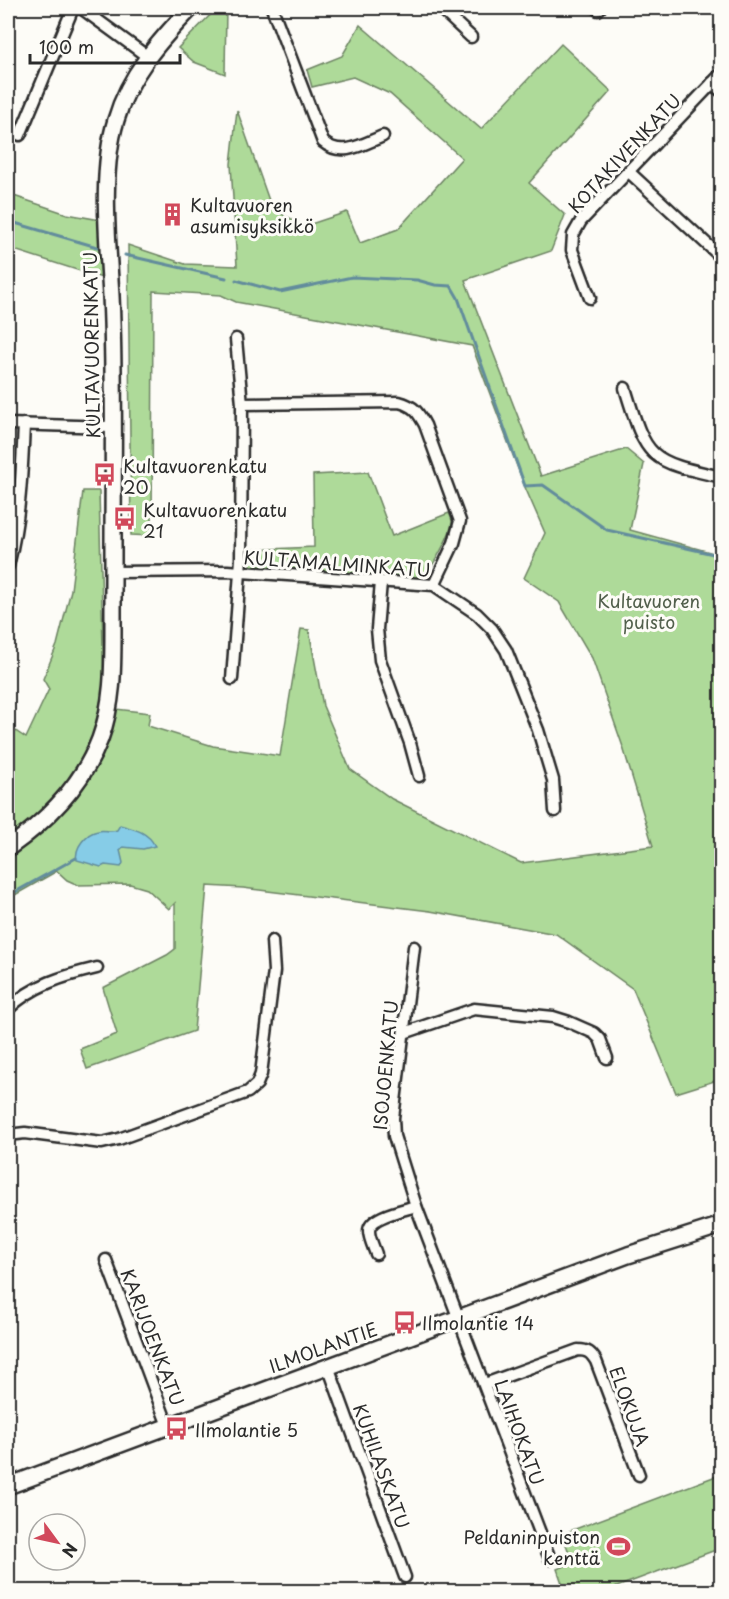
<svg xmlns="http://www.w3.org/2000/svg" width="729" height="1599" font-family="'Playpen Sans',sans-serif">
  <rect width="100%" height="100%" fill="#fdfcf7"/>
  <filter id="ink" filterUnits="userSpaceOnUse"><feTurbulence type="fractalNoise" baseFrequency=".0167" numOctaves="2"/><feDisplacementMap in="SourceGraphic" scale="12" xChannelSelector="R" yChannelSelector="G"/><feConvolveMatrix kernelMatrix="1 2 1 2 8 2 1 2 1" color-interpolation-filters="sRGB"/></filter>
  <g filter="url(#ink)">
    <g fill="#aeda99" stroke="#6c8262" stroke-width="1.5">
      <path d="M217 8H226L225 74 194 62 178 48Z"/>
      <path d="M360 25 481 129 561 44 611 91 529 183 565 215 551 251 465 280 541 476 626 449 644 464 630 530 721 555V1079L676 1093 633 989 556 934 430 911 243 888 207 886 194 1031 87 1069 80 1049 117 1034 103 988 167 955 175 949V903L169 909 147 889 130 884 78 885 67 880 57 871 8 899V856C65 818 99 777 116 709L150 713 148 726 213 746 280 756 301 629 309 630 323 706 350 769 392 799 521 863 653 846 623 747 592 658 559 602 524 578 545 533 524 485 472 346 236 302 221 295 153 291 152 536 131 535 128 245 185 264 237 266 231 164 237 110 272 209 305 226 347 212 360 243 398 229 462 158 390 94 353 77 312 87 307 70 342 56Z"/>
      <path d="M8 194 67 214 100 220 102 278 8 248Z"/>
      <path d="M368 472 392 536 449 513C450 515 452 520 452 522 451 534 431 572 421 578L261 568 252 567 249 563 247 550 314 547 313 475Z"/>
      <path d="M83 491H99L104 687 93 734 75 771 48 806 8 839V726L26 738 49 689 43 679 57 645 71 590Z"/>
      <path d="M716 1476 721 1490V1548L606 1591H539L562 1583 557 1569 573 1563 562 1534Z"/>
    </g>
    <path fill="#86cce7" stroke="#628c9c" stroke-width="1.5" d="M120 825C135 829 148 832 155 846L143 849 123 847 120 850 123 863 121 867 105 865 101 867 77 860C74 848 86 833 98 831 105 829 110 833 117 830Z"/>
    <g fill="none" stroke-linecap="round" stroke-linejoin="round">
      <g stroke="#628c9c" stroke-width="3">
        <path d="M8 221 97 247"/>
        <path d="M125 255 226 278"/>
        <path d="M236 280 280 292 352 277 417 280 435 285 451 286 458 298 525 486 543 485 607 530 722 556"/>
        <path d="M8 896 76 858"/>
      </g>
      <defs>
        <g id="street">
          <path d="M81 8 148 57"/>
          <path d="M272 8 323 142C342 158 363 144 383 136"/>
          <path d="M440 8 471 37"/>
          <path d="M598 10 600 8"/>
          <path d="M712 83 722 92"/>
          <path d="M20 135 73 8"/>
          <path d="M629 172 722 258"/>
          <path d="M590 298 572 250 573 235 581 221 722 73"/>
          <path d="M625 388C647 460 648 461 722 477"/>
          <path d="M242 404 399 402C414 406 418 412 425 425L460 521 454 543 434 585"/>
          <path d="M8 424 112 427"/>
          <path d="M8 566C20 519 22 472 24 424"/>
          <path d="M113 572 227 571 434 585 477 614 492 629 506 650 538 730 553 780 555 811"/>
          <path d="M381 582 377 629 380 660 410 743 419 776"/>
          <path d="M232 679 241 559 242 404 236 339"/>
          <path d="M414 947 393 1118 394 1136 416 1206 550 1559"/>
          <path d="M8 1009C33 985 63 976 97 968"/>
          <path d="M404 1033 474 1009 553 1017 569 1022 594 1033 600 1039 607 1058"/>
          <path d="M8 1135 25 1133 102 1143 119 1139 248 1092 257 1084 261 1074 274 971 272 941"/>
          <path d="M376 1254C374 1248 369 1238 369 1231 369 1216 404 1210 416 1206"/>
          <path d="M106 1260 168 1426"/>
          <path d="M328 1366 405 1577"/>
          <path d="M485 1384 578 1350C588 1350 591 1353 596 1361L639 1475"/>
        </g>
        <g id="secondary">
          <path d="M8 848C48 820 82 786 100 739 113 704 113 669 113 632 113 603 113 575 113 546 113 463 115 379 111 296 108 242 100 171 116 120 129 75 159 41 191 8"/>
          <path d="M8 1486 628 1255 722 1225"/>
        </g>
      </defs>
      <use href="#street" stroke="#2b2b2b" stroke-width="15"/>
      <use href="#secondary" stroke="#2b2b2b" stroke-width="20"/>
      <use href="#street" stroke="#fdfcf7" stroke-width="10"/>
      <use href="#secondary" stroke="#fdfcf7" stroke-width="15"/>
    </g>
  </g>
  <defs>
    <symbol id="building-bare" viewBox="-9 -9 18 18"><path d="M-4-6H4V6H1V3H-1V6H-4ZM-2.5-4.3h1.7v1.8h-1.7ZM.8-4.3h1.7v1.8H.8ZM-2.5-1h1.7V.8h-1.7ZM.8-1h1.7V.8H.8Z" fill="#d1495b" stroke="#fdfcf7" stroke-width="2.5" paint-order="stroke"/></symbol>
    <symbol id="bus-bare" viewBox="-9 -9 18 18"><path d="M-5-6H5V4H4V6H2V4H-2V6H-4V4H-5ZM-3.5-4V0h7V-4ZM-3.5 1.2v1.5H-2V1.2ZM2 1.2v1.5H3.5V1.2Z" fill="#d1495b" stroke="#fdfcf7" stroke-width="2.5" paint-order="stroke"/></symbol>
    <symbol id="stadium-bare" viewBox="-9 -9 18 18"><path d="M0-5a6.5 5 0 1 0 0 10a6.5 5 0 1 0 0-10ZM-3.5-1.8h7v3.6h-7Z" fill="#d1495b" stroke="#fdfcf7" stroke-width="2.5" paint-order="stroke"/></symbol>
  </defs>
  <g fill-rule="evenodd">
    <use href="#building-bare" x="156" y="198" width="33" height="33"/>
    <use href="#bus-bare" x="88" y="458" width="33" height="33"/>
    <use href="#bus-bare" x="108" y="502" width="33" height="33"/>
    <use href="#bus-bare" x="388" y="1306" width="33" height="33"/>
    <use href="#bus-bare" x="160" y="1412" width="33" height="33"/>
    <use href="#stadium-bare" x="602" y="1530" width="33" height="33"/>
  </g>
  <g text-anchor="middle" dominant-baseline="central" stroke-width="6" stroke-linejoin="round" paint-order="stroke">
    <g font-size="18" fill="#2b2b2b" stroke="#fdfcf7">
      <text transform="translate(624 153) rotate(-47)">KOTAKIVENKATU</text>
      <text transform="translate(91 345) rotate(-91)">KULTAVUORENKATU</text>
      <text transform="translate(337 563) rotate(4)">KULTAMALMINKATU</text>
      <text transform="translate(385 1065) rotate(-85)">ISOJOENKATU</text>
      <text transform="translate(153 1337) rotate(69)">KARIJOENKATU</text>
      <text transform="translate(323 1347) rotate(-20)">ILMOLANTIE</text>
      <text transform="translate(630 1406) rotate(70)">ELOKUJA</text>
      <text transform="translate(520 1432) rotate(70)">LAIHOKATU</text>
      <text transform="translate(382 1466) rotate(70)">KUHILASKATU</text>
    </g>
    <g font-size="18" fill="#2b2b2b" stroke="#fdfcf7" text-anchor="start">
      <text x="190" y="204">Kultavuoren<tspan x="190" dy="21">asumisyksikkö</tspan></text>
      <text x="123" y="465">Kultavuorenkatu<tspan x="123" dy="21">20</tspan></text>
      <text x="143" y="509">Kultavuorenkatu<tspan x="143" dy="21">21</tspan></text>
      <text x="422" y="1322">Ilmolantie 14</text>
      <text x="195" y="1429">Ilmolantie 5</text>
      <text x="600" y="1536" text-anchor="end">Peldaninpuiston<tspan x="600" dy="21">kenttä</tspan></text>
    </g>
    <g font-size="18" fill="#52604c" stroke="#fdfcf7">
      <text x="649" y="600">Kultavuoren<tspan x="649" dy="21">puisto</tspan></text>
    </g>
  </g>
  <rect width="729" height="1599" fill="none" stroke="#fdfcf7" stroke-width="30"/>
  <rect x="15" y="15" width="699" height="1569" fill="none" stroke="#2b2b2b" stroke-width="2" filter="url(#ink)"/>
  <g transform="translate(57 1542) rotate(123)"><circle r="28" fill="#fdfcf7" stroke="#a9a8a5" stroke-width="1.5"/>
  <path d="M0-4.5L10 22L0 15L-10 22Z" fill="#d1495b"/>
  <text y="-9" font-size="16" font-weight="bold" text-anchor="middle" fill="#2b2b2b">N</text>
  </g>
  <path d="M30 54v9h150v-9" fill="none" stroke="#2b2b2b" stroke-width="3"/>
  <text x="39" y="54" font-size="18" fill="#2b2b2b" stroke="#fdfcf7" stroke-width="4.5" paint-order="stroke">100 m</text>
</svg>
